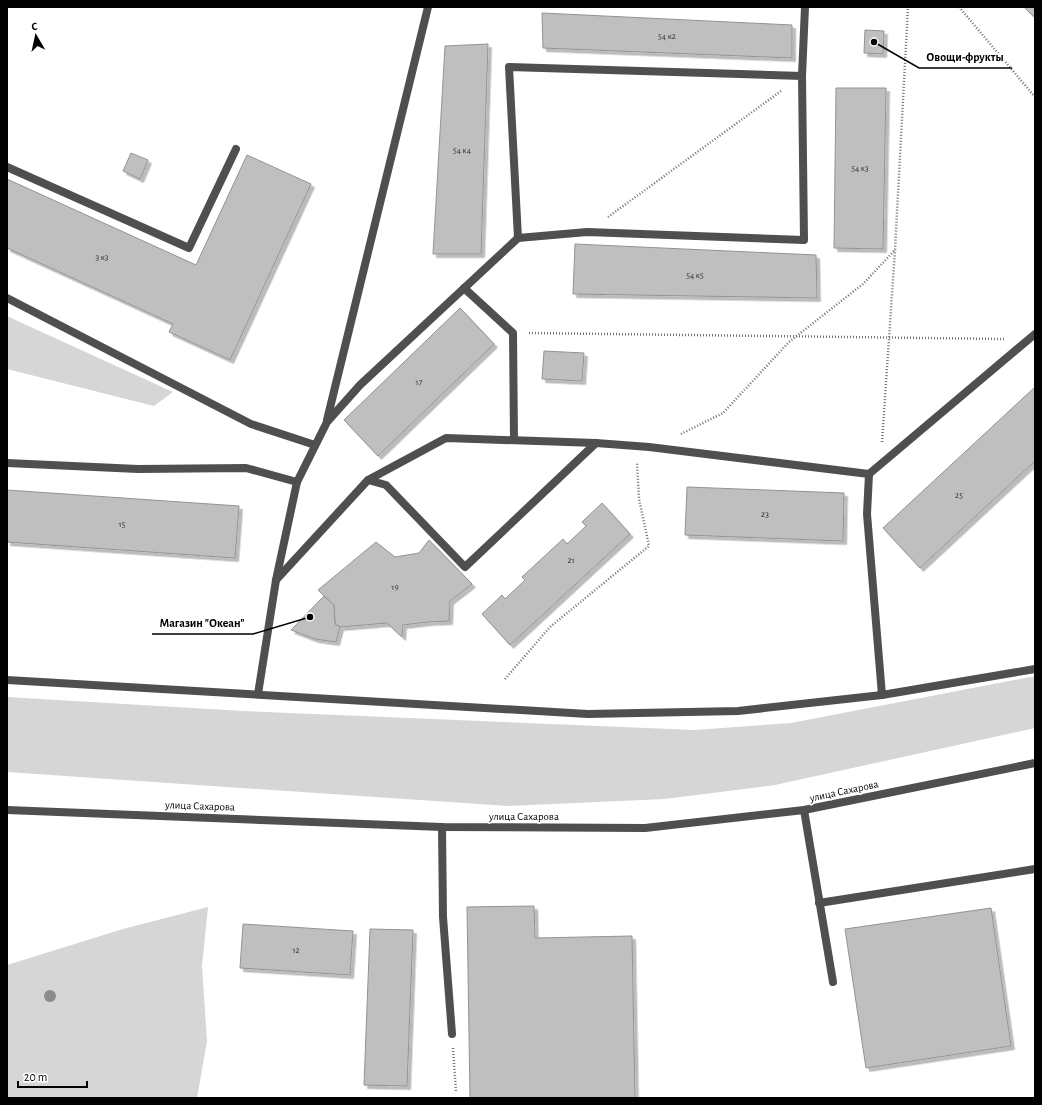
<svg xmlns="http://www.w3.org/2000/svg" width="1042" height="1105" font-family="'Alegreya Sans',sans-serif">
  <defs>
    <filter id="shadow"><feDropShadow dx="3.5" dy="3.5" stdDeviation="0" flood-color="#0004"/></filter>
  </defs>
  <rect width="100%" height="100%" fill="#fff"/>
  <g fill="#d6d6d6">
    <path d="M7 316 22 323 173 392 154 406 7 369Z"/>
    <path d="M1035 676V728L775 785 665 799 508 806 7 772V697L243 711 695 730 791 723Z"/>
    <path d="M208 907 202 966 207 1041 197 1098H7V965L123 929Z"/>
  </g>
  <g fill="#bfbfbf" stroke="#939393" filter="url(#shadow)">
    <path d="M1024 7H1035V18Z"/>
    <path d="M542 13 792 25V58L543 48Z"/>
    <path d="M865 30 884 31 883 54 864 53Z"/>
    <path d="M488 44 481 254H433L445 46Z"/>
    <path d="M836 88H886L883 249 834 248Z"/>
    <path d="M131 153 148 160 140 179 123 171Z"/>
    <path d="M247 155 311 184 230 360 169 332 173 324 7 248V179L196 265Z"/>
    <path d="M575 244 816 255 817 298 573 294Z"/>
    <path d="M460 308 494 344 378 456 344 420Z"/>
    <path d="M544 351 584 353 582 381 542 379Z"/>
    <path d="M1035 387V461L920 568 883 528Z"/>
    <path d="M687 487 844 493 843 541 685 535Z"/>
    <path d="M7 490 239 506 235 558 7 542Z"/>
    <path d="M602 503 630 534 510 645 482 614 502 595 505 599 525 580 522 577 563 539 567 544 586 526 582 522Z"/>
    <path d="M429 540 472 584 450 601 449 621 428 622 403 625 402 637 387 623 340 627 335 624 334 605 318 590 376 542 395 557 419 553Z"/>
    <path d="M324 596 334 605 335 624 340 627 336 642 315 639 291 630Z"/>
    <path d="M534 906 535 938 632 936 635 1098H470L467 907Z"/>
    <path d="M991 908 1011 1046 866 1068 845 929Z"/>
    <path d="M243 924 353 931 350 975 240 968Z"/>
    <path d="M370 929 413 930 407 1086 364 1085Z"/>
  </g>
  <g fill="none" stroke-linecap="round" stroke-linejoin="round">
    <g stroke="#717171" stroke-width="2.5" stroke-dasharray="1 2" stroke-linecap="butt">
      <path d="M959 7 1035 97"/>
      <path d="M608 217 781 91"/>
      <path d="M529 333 1004 339"/>
      <path d="M681 434 723 413 789 342 863 284 895 250 908 7"/>
      <path d="M882 442 895 250"/>
      <path d="M505 679 550 627 649 546 639 499 637 462"/>
      <path d="M453 1048 456 1092"/>
    </g>
    <g stroke="#4f4f4f" stroke-width="8">
      <path d="M802 76 804 240 587 232 518 238 509 67 802 76 805 7"/>
      <path d="M7 167 189 248 236 149"/>
      <path d="M464 288 513 333 514 440"/>
      <path d="M7 298 251 424 315 445"/>
      <path d="M327 420 428 7"/>
      <path d="M7 463 138 469 246 468 297 482"/>
      <path d="M368 480 446 438 596 443"/>
      <path d="M276 580 368 480 386 485 465 567 596 443 649 447 869 474"/>
      <path d="M7 680 588 714 738 711 882 695 1035 669"/>
      <path d="M258 694 276 580 297 482 327 422 360 385 518 238"/>
      <path d="M882 695 867 514 869 474 1035 334"/>
      <path d="M804 810 833 982"/>
      <path d="M442 827 443 917 452 1034"/>
      <path d="M819 903 1035 869"/>
    </g>
    <path stroke="#4f4f4f" stroke-width="8" d="M7 810 442 827 645 828 804 810 1035 763"/>
  </g>
  <circle fill="#8c8c8c" cx="50" cy="996" r="6"/>
  <g text-anchor="middle" dominant-baseline="central" stroke-width="3.5" stroke-linejoin="round" paint-order="stroke">
    <g font-size="9" fill="#303030">
      <text x="667" y="36">54 к2</text>
      <text x="462" y="150">54 к4</text>
      <text x="860" y="168">54 к3</text>
      <text x="102" y="257">3 к3</text>
      <text x="695" y="275">54 к5</text>
      <text x="419" y="382">17</text>
      <text x="959" y="495">25</text>
      <text x="765" y="514">23</text>
      <text x="122" y="524">15</text>
      <text x="571" y="560">21</text>
      <text x="395" y="587">19</text>
      <text x="296" y="950">12</text>
    </g>
    <g font-size="11" fill="#000" stroke="#fff">
      <text transform="translate(844 791) rotate(-12)">улица Сахарова</text>
      <text transform="translate(200 806) rotate(2)">улица Сахарова</text>
      <text x="524" y="816">улица Сахарова</text>
    </g>
  </g>
  <path fill="none" stroke="#000" stroke-width="1.5" d="M874 42L919 68H1012M310 617L253 634H152"/>
  <g fill="#000" stroke="#fff" stroke-width="1.5">
    <circle cx="874" cy="42" r="4"/>
    <circle cx="310" cy="617" r="4"/>
  </g>
  <g font-size="12" text-anchor="middle" font-weight="bold" fill="#000" stroke="#fff" stroke-width="3.5" stroke-linejoin="round" paint-order="stroke">
    <text x="965" y="61">Овощи-фрукты</text>
    <text x="202" y="627">Магазин "Океан"</text>
  </g>
  <rect width="1042" height="1105" fill="none" stroke="#000000" stroke-width="16"/>
  <g transform="translate(36 36) rotate(351)" stroke="#ffffff" stroke-width="3" paint-order="stroke">
  <path d="M0-3L7 15L0 10L-7 15Z" fill="#000000"/>
  <text y="-6" font-size="11" font-weight="bold" text-anchor="middle" fill="#000000">С</text>
  </g>
  <path d="M18 1081v6h69v-6" fill="none" stroke="#000000" stroke-width="2"/>
  <text x="24" y="1081" font-size="12" fill="#000000" stroke="#ffffff" stroke-width="3" paint-order="stroke">20 m</text>
</svg>
